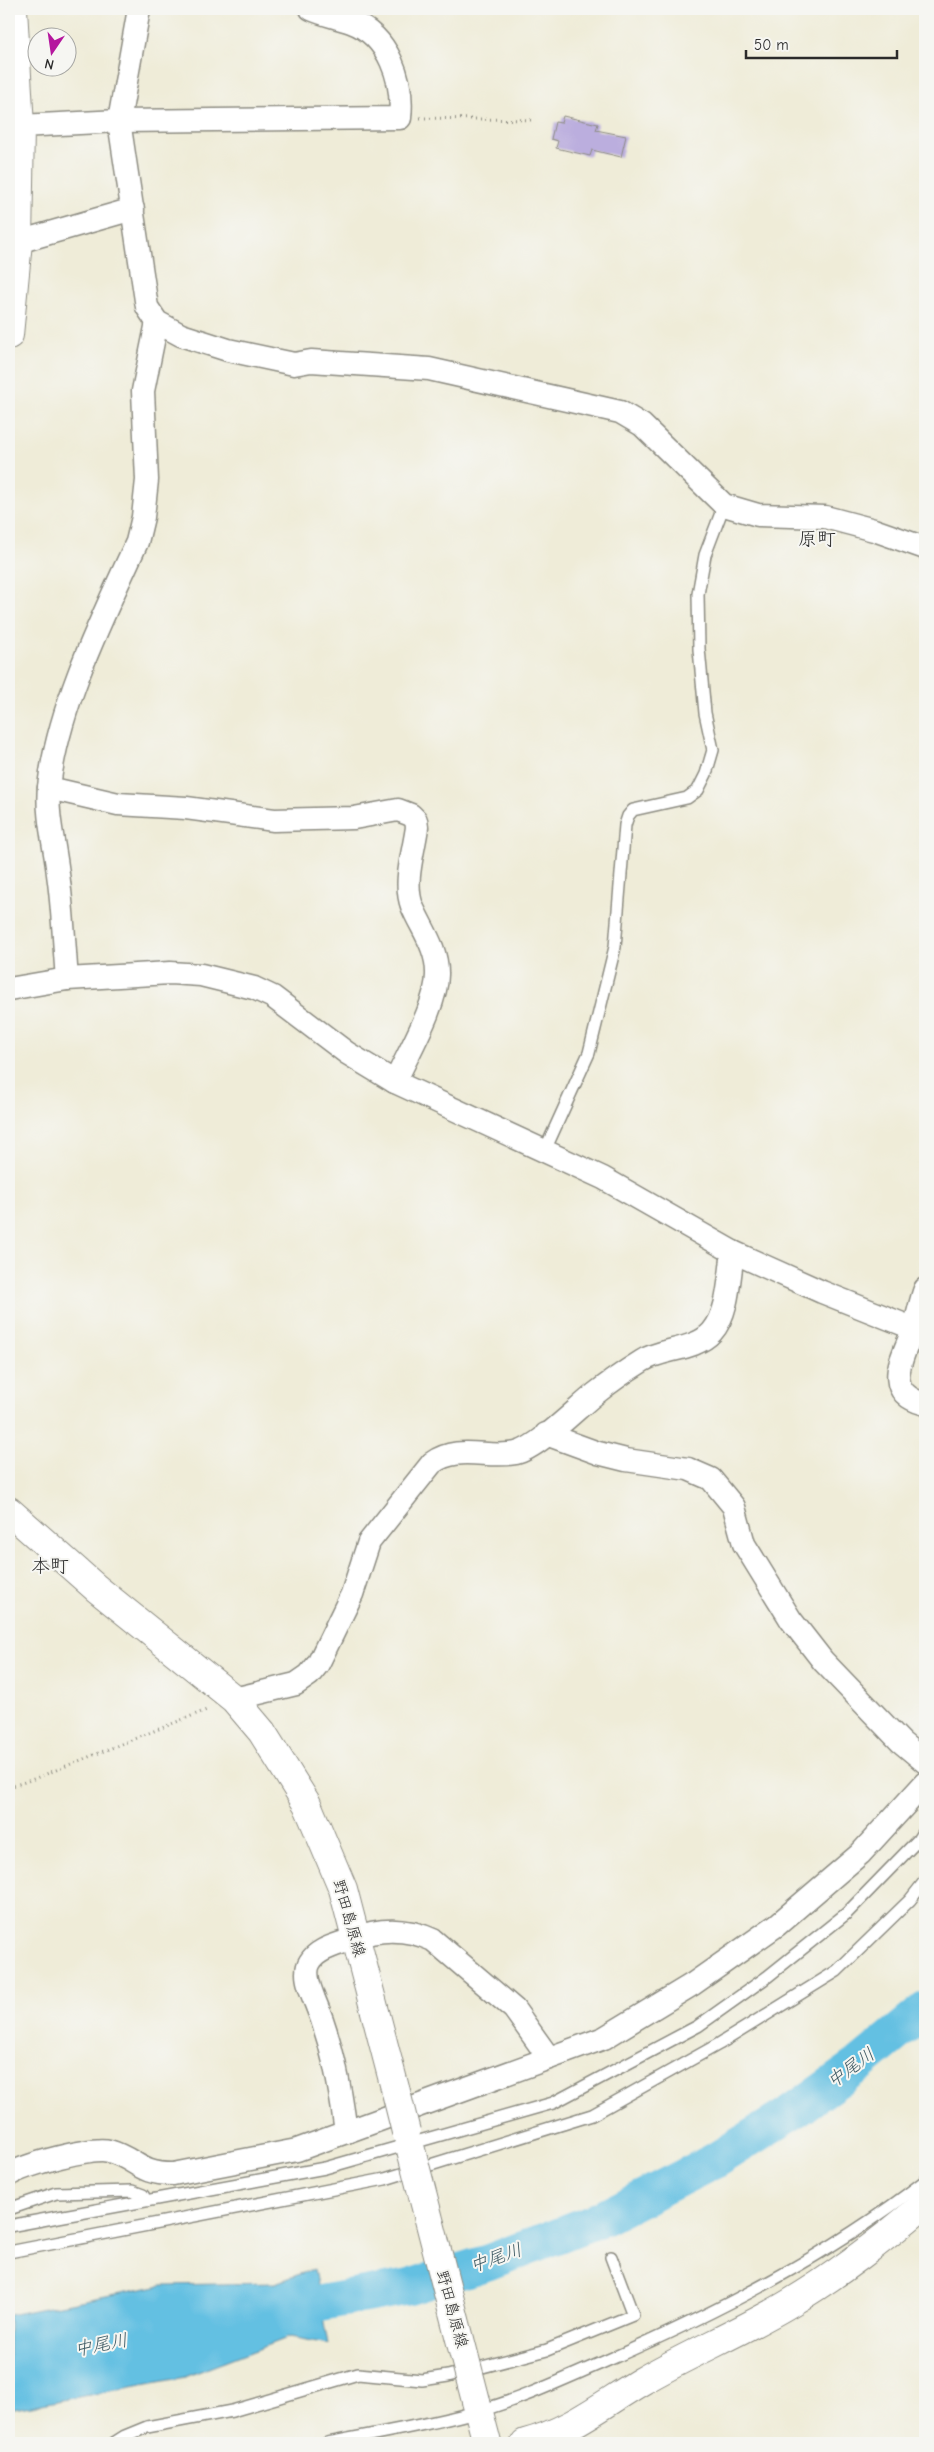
<svg xmlns="http://www.w3.org/2000/svg" width="934" height="2452" font-family="'Comic Neue','Klee One',sans-serif">
  <rect width="100%" height="100%" fill="#f6f6f2"/>
  <filter id="ink" filterUnits="userSpaceOnUse"><feTurbulence type="fractalNoise" baseFrequency=".02" numOctaves="2"/><feDisplacementMap in="SourceGraphic" scale="10" xChannelSelector="R" yChannelSelector="G"/><feConvolveMatrix kernelMatrix="1 2 1 2 8 2 1 2 1" color-interpolation-filters="sRGB"/></filter>
  <filter id="wash" filterUnits="userSpaceOnUse"><feTurbulence type="fractalNoise" baseFrequency=".0096" numOctaves="4" result="noise"/><feDisplacementMap in="SourceGraphic" scale="20" xChannelSelector="R" yChannelSelector="G"/><feGaussianBlur stdDeviation="1.12" result="paint"/><feColorMatrix in="noise" values="0 0 0 0 0 0 0 0 0 0 0 0 0 0 0 0 0 1.4 0 .05"/><feComposite in="paint" operator="in"/></filter>
  <g filter="url(#wash)">
    <rect width="100%" height="100%" fill="#efecd8"/>
    <path fill="#64c0e2" stroke="#487686" d="M314 2269 328 2344 290 2337 185 2377 9 2410V2315L162 2285 275 2283Z"/>
    <g fill="none" stroke-linecap="round" stroke-linejoin="round">
      <path stroke="#64c0e2" stroke-width="36" d="M271 2312 409 2287 489 2262 605 2217 714 2161 791 2113 857 2066 925 2010"/>
    </g>
    <g id="blocks">
      <path fill="#bbaede" d="M563 116 598 124 596 130 626 136 621 157 592 150 590 156 556 148 558 141 551 139 555 122 561 123Z"/>
    </g>
  </g>
  <g filter="url(#ink)">
    <use href="#blocks" fill-opacity="0" stroke="#8d8c82" stroke-width="1"/>
    <g fill="none" stroke-linecap="round" stroke-linejoin="round">
      <defs>
        <g id="lane">
          <path d="M545 1150 589 1053 615 947 625 825 628 816 633 810 687 798 698 790 706 774 713 750 705 713 699 649 698 594 705 555 724 505"/>
          <path d="M9 2209 56 2193 132 2191 143 2195 145 2199"/>
          <path d="M9 2226 325 2168 553 2103 698 2026 767 1977 847 1913 918 1840 925 1829"/>
          <path d="M9 2252 385 2179 592 2115 719 2044 837 1971 910 1900 925 1881"/>
          <path d="M114 2443 125 2436 147 2427 232 2411 358 2374 422 2380 448 2376 547 2350 633 2315 611 2257"/>
          <path d="M327 2443C377 2433 430 2425 479 2411 522 2399 564 2379 606 2361 718 2312 828 2256 925 2181"/>
        </g>
        <g id="street">
          <path d="M139 9 119 121 147 307 157 322 181 335 228 350 294 364 311 361 429 369 620 412 642 425 724 505 758 515 825 517 874 530 925 548"/>
          <path d="M20 126 119 121 400 118C404 81 389 36 351 22 337 17 324 15 311 9"/>
          <path d="M18 242 133 209"/>
          <path d="M49 788 118 804 186 808 274 820 354 818 398 810 411 815 416 820 417 827C414 851 403 882 412 906 421 928 437 947 437 973 438 1003 408 1053 395 1082"/>
          <path d="M67 979C64 944 63 909 58 874 55 846 46 815 49 787 58 706 103 616 137 542L143 517 147 480 143 391 157 322"/>
          <path d="M9 989 67 979 170 973 201 975 254 988 273 997 347 1053 395 1082 603 1178 733 1252 822 1292 925 1333"/>
          <path d="M925 1289C920 1302 918 1317 913 1330 902 1359 881 1392 925 1404"/>
          <path d="M546 1434 598 1453 626 1460 688 1469 711 1479 734 1507 744 1544 791 1620 823 1661 901 1742 925 1762"/>
          <path d="M234 1699 296 1684 309 1675 318 1664 352 1594 369 1542 432 1463C458 1444 487 1459 516 1453 538 1448 576 1409 595 1394 610 1382 626 1371 642 1361 662 1348 695 1351 712 1332 729 1313 729 1277 733 1252"/>
          <path d="M346 2132C340 2086 332 2041 314 1999 310 1988 303 1973 310 1962 318 1948 338 1945 352 1939 379 1928 407 1928 433 1940L514 2009 549 2058"/>
          <path d="M9 2175C23 2165 93 2146 109 2151 137 2159 138 2174 173 2174L297 2150 604 2038 693 1984 777 1925 860 1854 925 1783"/>
        </g>
        <g id="secondary">
          <path d="M9 335 18 242 20 126 13 9"/>
          <path d="M9 1511 96 1588 234 1699 262 1732 307 1804 343 1889 396 2092"/>
          <path d="M476 2401 487 2443"/>
          <path d="M525 2443C569 2432 603 2404 642 2381 690 2353 742 2332 790 2303 839 2274 882 2240 925 2204"/>
        </g>
      </defs>
      <use href="#lane" stroke="#8d8c82" stroke-width="14"/>
      <use href="#street" stroke="#8d8c82" stroke-width="25"/>
      <use href="#secondary" stroke="#8d8c82" stroke-width="30"/>
      <g stroke="#8d8c82" stroke-width="3" stroke-dasharray="1 4" stroke-linecap="butt">
        <path d="M420 118 534 120"/>
        <path d="M9 1787 31 1780 209 1709"/>
      </g>
      <use href="#lane" stroke="#fff" stroke-width="11"/>
      <use href="#street" stroke="#fff" stroke-width="22"/>
      <use href="#secondary" stroke="#fff" stroke-width="28"/>
      <defs>
        <g id="secondary-bridge">
          <path d="M396 2092 406 2132"/>
          <path d="M411 2150 476 2401"/>
        </g>
      </defs>
      <use href="#secondary-bridge" stroke="#8d8c82" stroke-width="30" stroke-linecap="butt"/>
      <use href="#secondary-bridge" stroke="#fff" stroke-width="28"/>
    </g>
  </g>
  <g text-anchor="middle" dominant-baseline="central" stroke-width="4" stroke-linejoin="round" paint-order="stroke">
    <g font-size="16" fill="#2b2b2b" stroke="#f6f6f2">
      <text transform="translate(349 1918) rotate(74)">野田島原線</text>
      <text transform="translate(452 2309) rotate(75)">野田島原線</text>
    </g>
    <g font-size="18" font-style="italic" fill="#3c5862" stroke="#f6f6f2">
      <text transform="translate(851 2068) rotate(-36)">中尾川</text>
      <text transform="translate(496 2258) rotate(-19)">中尾川</text>
      <text transform="translate(101 2345) rotate(-11)">中尾川</text>
    </g>
    <g font-size="19" fill="#2b2b2b" stroke="#f6f6f2">
      <text x="817" y="539">原町</text>
      <text x="50" y="1566">本町</text>
    </g>
  </g>
  <rect width="934" height="2452" fill="none" stroke="#f6f6f2" stroke-width="30"/>
  <g transform="translate(52 52) rotate(193)"><circle r="24" fill="#f6f6f2" stroke="#a5a5a2"/>
  <path d="M0-4L9 19L0 12L-9 19Z" fill="#b5179e"/>
  <text y="-8" font-size="14" font-weight="bold" text-anchor="middle" fill="#2b2b2b">N</text>
  </g>
  <path d="M746 50v8h151v-8" fill="none" stroke="#2b2b2b" stroke-width="2.5"/>
  <text x="754" y="50" font-size="15" fill="#2b2b2b" stroke="#f6f6f2" stroke-width="4" paint-order="stroke">50 m</text>
</svg>
